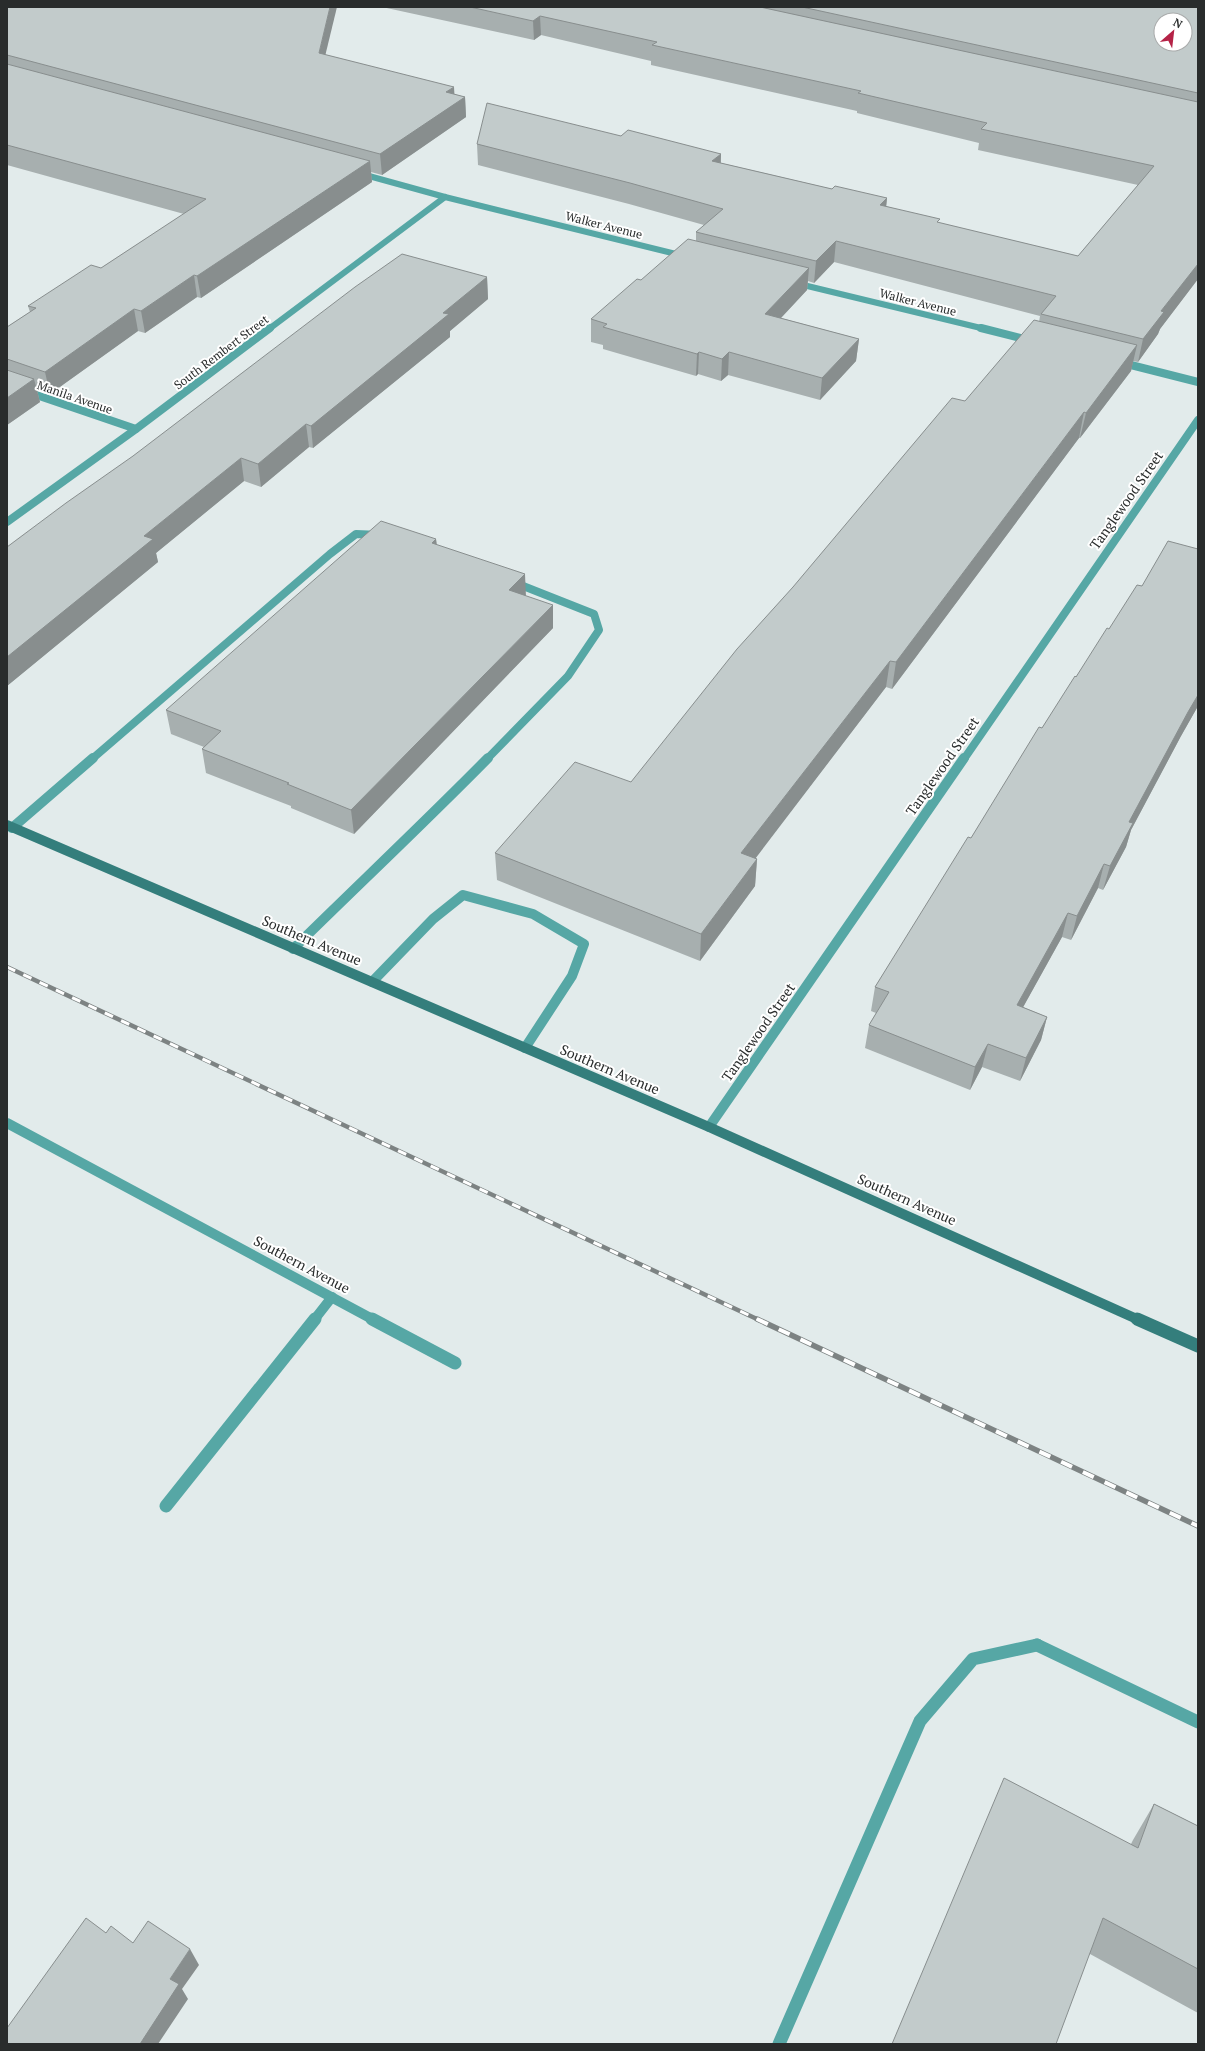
<svg xmlns="http://www.w3.org/2000/svg" width="1205" height="2051" font-family="'PT Serif',serif">
  <rect width="100%" height="100%" fill="#e2ebeb"/>
  <g fill="none" stroke-linecap="round" stroke-linejoin="round">
    <g stroke="#56a7a5" stroke-width="8">
      <path d="M92 759 330 554 356 534 380 535"/>
      <path d="M487 759 568 676 599 630 594 614 513 582"/>
    </g>
    <g stroke="#56a7a5" stroke-width="10">
      <path d="M12 828 93 758"/>
      <path d="M293 949C358 885 424 823 488 758"/>
      <path d="M372 982 433 919 463 895 533 914 584 944 572 976 525 1048"/>
      <path d="M314 1320 332 1297"/>
    </g>
    <g stroke="#56a7a5" stroke-width="13">
      <path d="M166 1506 315 1319"/>
      <path d="M1037 1645 1198 1722"/>
    </g>
    <g stroke="#56a7a5" stroke-width="6">
      <path d="M358 173 445 197 684 256"/>
      <path d="M795 283 985 329"/>
      <path d="M269 329 445 197"/>
    </g>
    <g stroke="#56a7a5" stroke-width="8">
      <path d="M981 328 1032 341"/>
      <path d="M1119 362 1198 382"/>
      <path d="M7 385 136 429"/>
      <path d="M7 522 136 429 270 328"/>
      <path d="M964 759 1198 420"/>
    </g>
    <g stroke="#56a7a5" stroke-width="10">
      <path d="M7 1123 374 1320"/>
      <path d="M709 1127 964 758"/>
    </g>
    <g stroke="#56a7a5" stroke-width="13">
      <path d="M372 1319 455 1363"/>
      <path d="M779 2044 920 1721 973 1659 1037 1645"/>
    </g>
    <path stroke="#347e7c" stroke-width="10" d="M7 825 709 1127 1139 1320"/>
    <path stroke="#347e7c" stroke-width="13" d="M1137 1319 1198 1346"/>
    <defs>
      <path id="rail-far1" d="M7 967 759 1320"/>
      <path id="rail" d="M757 1319 1198 1526"/>
    </defs>
    <use href="#rail-far1" stroke="#7d8383" stroke-width="4.5"/>
    <use href="#rail" stroke="#7d8383" stroke-width="5.5"/>
    <use href="#rail-far1" stroke="#fff" stroke-width="3" stroke-dasharray="9" stroke-linecap="butt"/>
    <use href="#rail" stroke="#fff" stroke-width="4" stroke-dasharray="12" stroke-linecap="butt"/>
  </g>
  <g fill="#a7afaf">
    <path d="M7 7 326 55 454 94 465 97 466 117 382 175 371 172 372 182 201 298 197 297 145 333 138 331 50 394 37 390 40 402 7 425V327L30 312 28 306 101 268 184 214 7 165Z"/>
    <path d="M382 7H1198V279L1160 329 1158 334 1138 362 1133 361 1131 371 1080 438H1079L892 689 886 687 755 858 757 859 755 886 700 961 497 880 495 853 631 782 965 401 1039 322 1040 316 834 262 814 283 808 281 807 290 781 318 859 339 856 361 820 400 728 375 721 381 698 374 696 376 603 349V345L591 342V319L641 280 696 241V232L704 225 629 204 478 165 477 144 621 136 721 154V163L832 189 887 198 886 206 940 223 1078 256 1138 185 978 150 979 143 857 113V111L651 65V61L541 35 534 40Z"/>
    <path d="M487 277 488 299 450 331V337L313 448 309 447 261 487 244 481 156 553 158 562 7 686V547Z"/>
    <path d="M436 539 437 545 526 596 553 628 354 834 291 808V806L206 773 202 749 204 747 171 734 166 710Z"/>
    <path d="M1198 549V706L1181 736 1131 830 1126 847 1103 890 1098 888 1071 940 1062 937 1023 1007 1047 1017 1041 1040 1020 1081 982 1067 970 1090 865 1048 869 1025 876 1013 871 1011 875 987 1042 728 1076 677 1109 629 1142 586Z"/>
    <path d="M1154 1804 1198 1826V2013L1090 1954 892 2044 1131 1844 1133 1840Z"/>
  </g>
  <g fill="#888e8e">
    <path d="M330 7H337L321 73 319 53Z"/>
    <path d="M540 16 541 35 534 40 533 21Z"/>
    <path d="M454 87 455 104 465 97 466 117 382 175 380 154 446 92Z"/>
    <path d="M721 154 720 175 712 161Z"/>
    <path d="M370 161 372 182 201 298 197 276Z"/>
    <path d="M887 198 885 219 880 205Z"/>
    <path d="M836 241 834 262 814 283 816 261Z"/>
    <path d="M1198 264V279L1160 329 1158 334 1138 362 1143 339 1161 311Z"/>
    <path d="M809 268 807 290 764 336 765 314Z"/>
    <path d="M194 275 197 297 145 333 141 311Z"/>
    <path d="M487 277 488 299 450 331V337L313 448 311 426 443 313Z"/>
    <path d="M134 309 138 331 50 394 45 372Z"/>
    <path d="M859 339 856 361 820 400 822 378Z"/>
    <path d="M1137 345 1131 371 1080 438 1086 413Z"/>
    <path d="M699 352 698 374 696 376 697 354Z"/>
    <path d="M729 352 728 375 721 381 722 359Z"/>
    <path d="M34 379 40 402 7 425V398Z"/>
    <path d="M1084 412 1079 438 892 689 896 662Z"/>
    <path d="M306 424 309 447 261 487 258 464Z"/>
    <path d="M241 458 244 481 156 553 158 562 7 686V657L144 536Z"/>
    <path d="M436 539 438 562 432 543Z"/>
    <path d="M525 574 526 597 509 590Z"/>
    <path d="M553 605V628L354 834 351 810Z"/>
    <path d="M890 661 886 687 739 880 741 853Z"/>
    <path d="M1198 695V706L1181 736 1131 830 1126 847 1103 890 1110 866 1129 822 1188 712Z"/>
    <path d="M757 859 755 886 700 961 701 934Z"/>
    <path d="M1104 864 1098 888 1071 940 1077 916Z"/>
    <path d="M1068 913 1062 937 1011 1029 1017 1005Z"/>
    <path d="M1047 1017 1041 1040 1020 1081 1026 1058Z"/>
    <path d="M988 1044 982 1067 970 1090 975 1067Z"/>
    <path d="M190 1949 199 1965 182 1989 188 1999 158 2044H140L170 1979Z"/>
  </g>
  <g fill="#c2cbcb" stroke="#888e8e" fill-rule="evenodd">
    <path d="M7 7H330L319 53 454 87 446 92 465 97 380 154 7 55Z"/>
    <path d="M470 7H760L1198 102V264L1161 311 1164 312 1143 339 1041 314 1056 296 836 241 816 261 696 232 723 209 630 183 477 144 487 103 621 136 628 130 721 154 712 161 832 189 835 186 887 198 880 205 940 219 937 222 1078 256 1154 166 981 129 987 123 858 93 861 91 652 45 657 42 540 16 533 21Z"/>
    <path d="M802 7H1198V93ZM1161 20H1185V44H1161Z"/>
    <path d="M7 64 370 161 197 276 194 275 141 311 134 309 45 372 7 359V327L36 308 28 306 91 265 101 268 206 199 7 145Z"/>
    <path d="M688 239 809 268 765 314 859 339 822 378 729 352 722 359 699 352 697 354 603 327 607 324 591 319 637 279 641 280Z"/>
    <path d="M402 254 487 277 443 313 449 314 311 426 306 424 258 464 241 458 144 536 153 539 7 657V547L66 503 133 456 355 287Z"/>
    <path d="M1034 320 1137 345 1086 413 1084 412 896 662 890 661 741 853 757 859 701 934 495 853 575 762 631 782 737 649 793 587 952 398 965 401Z"/>
    <path d="M7 370 34 379 7 398Z"/>
    <path d="M381 521 436 539 432 543 525 574 509 590 553 605 351 810 287 784 289 783 202 749 221 731 166 710Z"/>
    <path d="M1168 541 1198 549V695L1188 712 1129 822 1133 823 1110 866 1104 864 1077 916 1068 913 1017 1005 1047 1017 1026 1058 988 1044 975 1067 869 1025 889 992 875 987 968 837 971 838 1039 727 1042 728 1075 676 1076 677 1107 628 1109 629 1137 585 1142 586Z"/>
    <path d="M1004 1778 1138 1848 1154 1804 1198 1826V1969L1103 1918 1056 2044H892Z"/>
    <path d="M86 1918 106 1933 111 1926 133 1943 148 1921 190 1949 170 1979 179 1984 140 2044H7V2028Z"/>
  </g>
  <g text-anchor="middle" dominant-baseline="central" stroke-width="4" stroke-linejoin="round" paint-order="stroke">
    <g font-size="12" fill="#292c2c" stroke="#fff">
      <text transform="translate(604 225) rotate(14)">Walker Avenue</text>
      <text transform="translate(918 302) rotate(14)">Walker Avenue</text>
      <text transform="translate(221 352) rotate(-37)">South Rembert Street</text>
      <text transform="translate(75 397) rotate(19)">Manila Avenue</text>
    </g>
    <g font-size="14" fill="#292c2c" stroke="#fff">
      <text transform="translate(1126 500) rotate(-55)">Tanglewood Street</text>
      <text transform="translate(942 766) rotate(-55)">Tanglewood Street</text>
      <text transform="translate(312 940) rotate(23)">Southern Avenue</text>
      <text transform="translate(758 1032) rotate(-55)">Tanglewood Street</text>
      <text transform="translate(610 1069) rotate(23)">Southern Avenue</text>
      <text transform="translate(907 1199) rotate(24)">Southern Avenue</text>
      <text transform="translate(302 1264) rotate(28)">Southern Avenue</text>
    </g>
  </g>
  <rect width="1205" height="2051" fill="none" stroke="#292c2c" stroke-width="16"/>
  <g transform="translate(1173 32) rotate(28)"><circle r="19" fill="#ffffff" stroke="#a9abab"/>
  <path d="M0-3L7 15L0 10L-7 15Z" fill="#b52347"/>
  <text y="-6" font-size="11" font-weight="bold" text-anchor="middle" fill="#292c2c">N</text>
  </g>
</svg>
